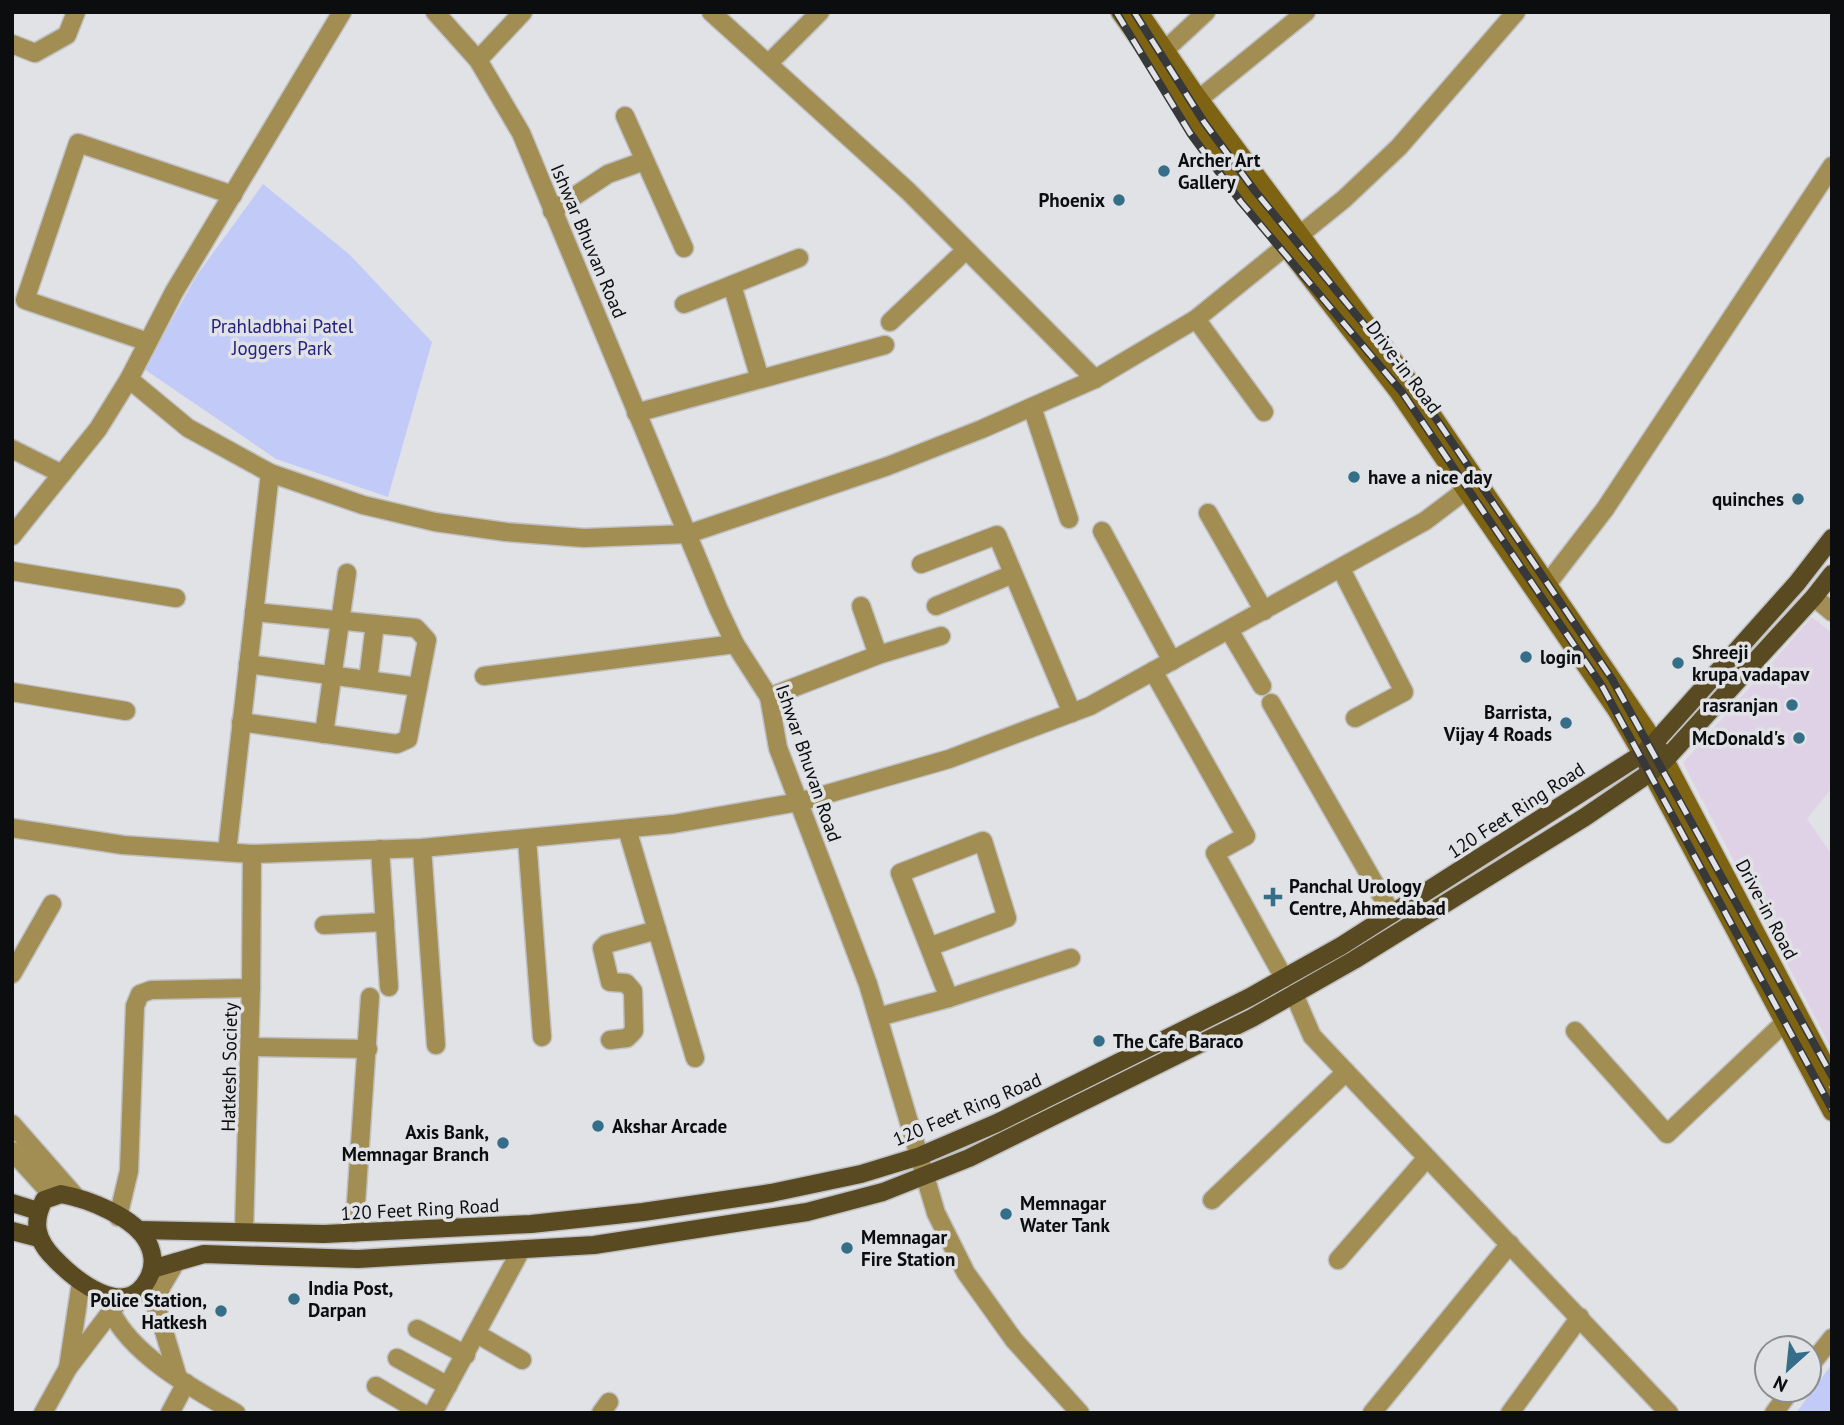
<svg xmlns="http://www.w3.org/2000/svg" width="1844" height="1425" font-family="'PT Sans',sans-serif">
  <rect width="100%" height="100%" fill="#e1e2e6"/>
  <path fill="#e0d2e6" d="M1812 617 1832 633V788L1807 819 1832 855V1050L1683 763Z"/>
  <g fill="#c2cbf7">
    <path d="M263 184 349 254 432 342 388 497 276 459 144 369 197 275Z"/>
    <path d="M1832 1364V1413H1796Z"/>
  </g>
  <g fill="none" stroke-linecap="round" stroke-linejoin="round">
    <defs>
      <g id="minor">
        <path d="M711 12 908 191 1095 379"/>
        <path d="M12 44 35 53 67 35 76 12"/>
        <path d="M1165 50 1206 12"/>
        <path d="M478 60 523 12"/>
        <path d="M770 62 820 12"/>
        <path d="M1199 99 1306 12"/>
        <path d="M625 116 684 248"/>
        <path d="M552 211 608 174 644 161"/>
        <path d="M732 285 760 379"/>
        <path d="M684 304 799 258"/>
        <path d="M1196 319 1264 412"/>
        <path d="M890 322 966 250"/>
        <path d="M148 342 25 300 78 143 233 195"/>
        <path d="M129 379 188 428 270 473 363 505 435 522 506 532 584 538 688 534 888 466 982 429 1095 379 1196 319 1344 199 1399 147 1516 12"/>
        <path d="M1032 407 1069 519"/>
        <path d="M636 413 885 345"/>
        <path d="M12 449 62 474"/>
        <path d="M1208 513 1264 611"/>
        <path d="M1102 531 1172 661"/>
        <path d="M921 564 997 535 1072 713"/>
        <path d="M1341 569 1404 692 1355 718"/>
        <path d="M12 571 176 598"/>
        <path d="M1548 583 1605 509 1832 166"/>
        <path d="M1814 597 1832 612"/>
        <path d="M861 606 878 655"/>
        <path d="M936 606 1013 574"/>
        <path d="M1229 630 1262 686"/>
        <path d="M248 664 418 687"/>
        <path d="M1153 671 1246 836 1215 853 1284 978"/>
        <path d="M484 676 735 644"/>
        <path d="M368 680 375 624"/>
        <path d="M12 692 126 711"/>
        <path d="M769 697 878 655 941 636"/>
        <path d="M1271 703 1392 914"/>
        <path d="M241 722 397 744 408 739 427 640 416 628 254 612"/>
        <path d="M324 734 347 573"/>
        <path d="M12 828 123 845 252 854 422 848 673 824 799 802 949 759 1090 706 1425 521 1466 490"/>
        <path d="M627 829 695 1058"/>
        <path d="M527 839 542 1037"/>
        <path d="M422 848 436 1045"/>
        <path d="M380 849 389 987"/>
        <path d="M227 852 270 473"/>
        <path d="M324 925 385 922"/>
        <path d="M12 974 52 904"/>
        <path d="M251 988 252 854"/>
        <path d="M1294 994 1312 1036 1669 1413"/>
        <path d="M949 998 1071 958"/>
        <path d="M878 1017 949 998 929 947 1007 918 983 841 900 873 929 947"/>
        <path d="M1575 1031 1667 1134 1785 1022"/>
        <path d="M610 1040 627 1038 634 1031 633 991 626 983 610 982 602 948 606 944 657 930"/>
        <path d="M252 1047 368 1049"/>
        <path d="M1212 1200 1346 1072"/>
        <path d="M118 1217 129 1171 135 1006 140 994 151 990 251 988 244 1231"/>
        <path d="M354 1233 370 997"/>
        <path d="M1338 1260 1426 1159"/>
        <path d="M417 1329 466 1355"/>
        <path d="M477 1334 522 1360"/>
        <path d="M397 1358 448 1386"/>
        <path d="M376 1386 422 1413"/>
        <path d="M170 1413 186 1383"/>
        <path d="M433 1413 521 1250"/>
        <path d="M601 1413 609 1402"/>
        <path d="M1372 1413 1510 1244"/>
        <path d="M1510 1413 1580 1317"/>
      </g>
      <g id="tertiary">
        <path d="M435 12 478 60 521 133 718 608 735 644 769 697 778 748 868 984 936 1213 966 1273 1014 1340 1080 1413"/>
        <path d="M12 536 98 429 129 379 174 292 342 12"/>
        <path d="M12 1124 76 1197"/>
        <path d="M12 1151 52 1195"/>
        <path d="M143 1287 158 1311 178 1378"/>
        <path d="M111 1311C132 1356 194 1389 236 1413"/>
        <path d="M158 1311 161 1287 176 1262"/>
        <path d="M1809 1367 1832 1338"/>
        <path d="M68 1368 81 1282"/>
        <path d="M43 1413 68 1368 116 1305"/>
        <path d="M1774 1413 1791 1390"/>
      </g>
      <g id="secondary">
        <path d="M1120 12 1286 247 1397 390 1617 711 1642 754"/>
        <path d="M1139 12 1194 92 1409 381 1655 742"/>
        <path d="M1665 760 1832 1078"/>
        <path d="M1651 772 1832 1112"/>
      </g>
      <g id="primary">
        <path d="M1655 742 1797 583 1832 538"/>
        <path d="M1665 760 1655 742 1642 754 1651 772 1665 760 1814 597 1832 574"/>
        <path d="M61 1194C88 1199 135 1217 148 1243 154 1255 154 1268 148 1279 125 1322 74 1279 54 1258 36 1240 32 1222 44 1200Z"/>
        <path d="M12 1203 38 1211"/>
        <path d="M139 1230 324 1234 531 1224 643 1212 771 1193 861 1174 920 1156 997 1123 1250 997 1341 946 1642 754"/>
        <path d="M12 1231 39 1238"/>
        <path d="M152 1269 204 1254 358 1259 594 1245 807 1212 883 1192 969 1158 1252 1018 1354 960 1585 817 1651 772"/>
      </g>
    </defs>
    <use href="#minor" stroke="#bfc0c3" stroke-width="21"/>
    <use href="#tertiary" stroke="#bfc0c3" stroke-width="21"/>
    <use href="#secondary" stroke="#bfc0c3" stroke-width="21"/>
    <use href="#primary" stroke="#bfc0c3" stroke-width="21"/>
    <use href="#minor" stroke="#a28d52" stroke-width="18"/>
    <use href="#tertiary" stroke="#a28d52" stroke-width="18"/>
    <use href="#secondary" stroke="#7e6412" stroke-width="18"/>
    <use href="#primary" stroke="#594a21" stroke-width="18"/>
    <defs>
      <g id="rail">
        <path d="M1116 12 1190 133 1241 202 1402 392 1602 686 1832 1109"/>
        <path d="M1134 12 1204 122 1255 191 1412 383 1612 679 1832 1076"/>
      </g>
    </defs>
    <use href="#rail" stroke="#37383a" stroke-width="8"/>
    <use href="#rail" stroke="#e1e2e6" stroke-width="5" stroke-dasharray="16" stroke-linecap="butt"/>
  </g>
  <g fill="#356e88" stroke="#e1e2e6" stroke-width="2.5">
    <circle cx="1164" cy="171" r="7"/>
    <circle cx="1119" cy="200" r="7"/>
    <circle cx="1354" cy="477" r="7"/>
    <circle cx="1798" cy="499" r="7"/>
    <circle cx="1526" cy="657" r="7"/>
    <circle cx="1678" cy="663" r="7"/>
    <circle cx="1792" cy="705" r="7"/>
    <circle cx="1566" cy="723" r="7"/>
    <circle cx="1799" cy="738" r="7"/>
    <path d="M1269.5 886.5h7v7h7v7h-7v7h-7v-7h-7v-7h7z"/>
    <circle cx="1099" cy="1041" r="7"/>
    <circle cx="598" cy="1126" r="7"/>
    <circle cx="503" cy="1143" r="7"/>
    <circle cx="1006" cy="1214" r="7"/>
    <circle cx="847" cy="1248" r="7"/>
    <circle cx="294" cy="1299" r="7"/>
    <circle cx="221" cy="1311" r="7"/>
  </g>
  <g text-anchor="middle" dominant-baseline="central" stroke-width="7" stroke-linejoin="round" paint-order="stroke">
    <g font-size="19" font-weight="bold" fill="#0c0d0e" stroke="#e1e2e6" text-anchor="start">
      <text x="1178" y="160">Archer Art<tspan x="1178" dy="22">Gallery</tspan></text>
      <text x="1105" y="200" text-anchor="end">Phoenix</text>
      <text x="1368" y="477">have a nice day</text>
      <text x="1784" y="499" text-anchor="end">quinches</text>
      <text x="1692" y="652">Shreeji<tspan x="1692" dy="22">krupa vadapav</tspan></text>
      <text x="1540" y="657">login</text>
      <text x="1778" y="705" text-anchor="end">rasranjan</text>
      <text x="1552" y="712" text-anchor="end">Barrista,<tspan x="1552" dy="22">Vijay 4 Roads</tspan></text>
      <text x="1785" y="738" text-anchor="end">McDonald's</text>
      <text x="1289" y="886">Panchal Urology<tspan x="1289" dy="22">Centre, Ahmedabad</tspan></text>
      <text x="1113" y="1041">The Cafe Baraco</text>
      <text x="612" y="1126">Akshar Arcade</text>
      <text x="489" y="1132" text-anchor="end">Axis Bank,<tspan x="489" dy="22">Memnagar Branch</tspan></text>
      <text x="1020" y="1203">Memnagar<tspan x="1020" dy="22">Water Tank</tspan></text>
      <text x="861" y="1237">Memnagar<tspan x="861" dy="22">Fire Station</tspan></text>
      <text x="308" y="1288">India Post,<tspan x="308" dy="22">Darpan</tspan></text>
      <text x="207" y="1300" text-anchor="end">Police Station,<tspan x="207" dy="22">Hatkesh</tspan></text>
    </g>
    <g font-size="19" fill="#0c0d0e" stroke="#e1e2e6">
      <text transform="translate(589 241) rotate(67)">Ishwar Bhuvan Road</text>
      <text transform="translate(1404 367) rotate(53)">Drive-in Road</text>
      <text transform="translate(809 763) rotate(71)">Ishwar Bhuvan Road</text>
      <text transform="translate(1516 810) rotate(-33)">120 Feet Ring Road</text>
      <text transform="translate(1767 909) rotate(62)">Drive-in Road</text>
      <text transform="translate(229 1067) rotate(-89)">Hatkesh Society</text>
      <text transform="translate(967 1109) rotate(-23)">120 Feet Ring Road</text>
      <text transform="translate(420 1209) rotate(-3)">120 Feet Ring Road</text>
    </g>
    <g font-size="19" fill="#25217f" stroke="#e1e2e6">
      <text x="282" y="326">Prahladbhai Patel<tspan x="282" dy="22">Joggers Park</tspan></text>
    </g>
  </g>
  <rect width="1844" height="1425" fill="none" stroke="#0c0d0e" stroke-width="28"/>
  <g transform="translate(1788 1369) rotate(207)"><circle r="33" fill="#e1e2e6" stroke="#8c8d90" stroke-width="2"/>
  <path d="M0-5L12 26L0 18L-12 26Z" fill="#356e88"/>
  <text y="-10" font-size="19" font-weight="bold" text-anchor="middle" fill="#0c0d0e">N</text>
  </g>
</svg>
